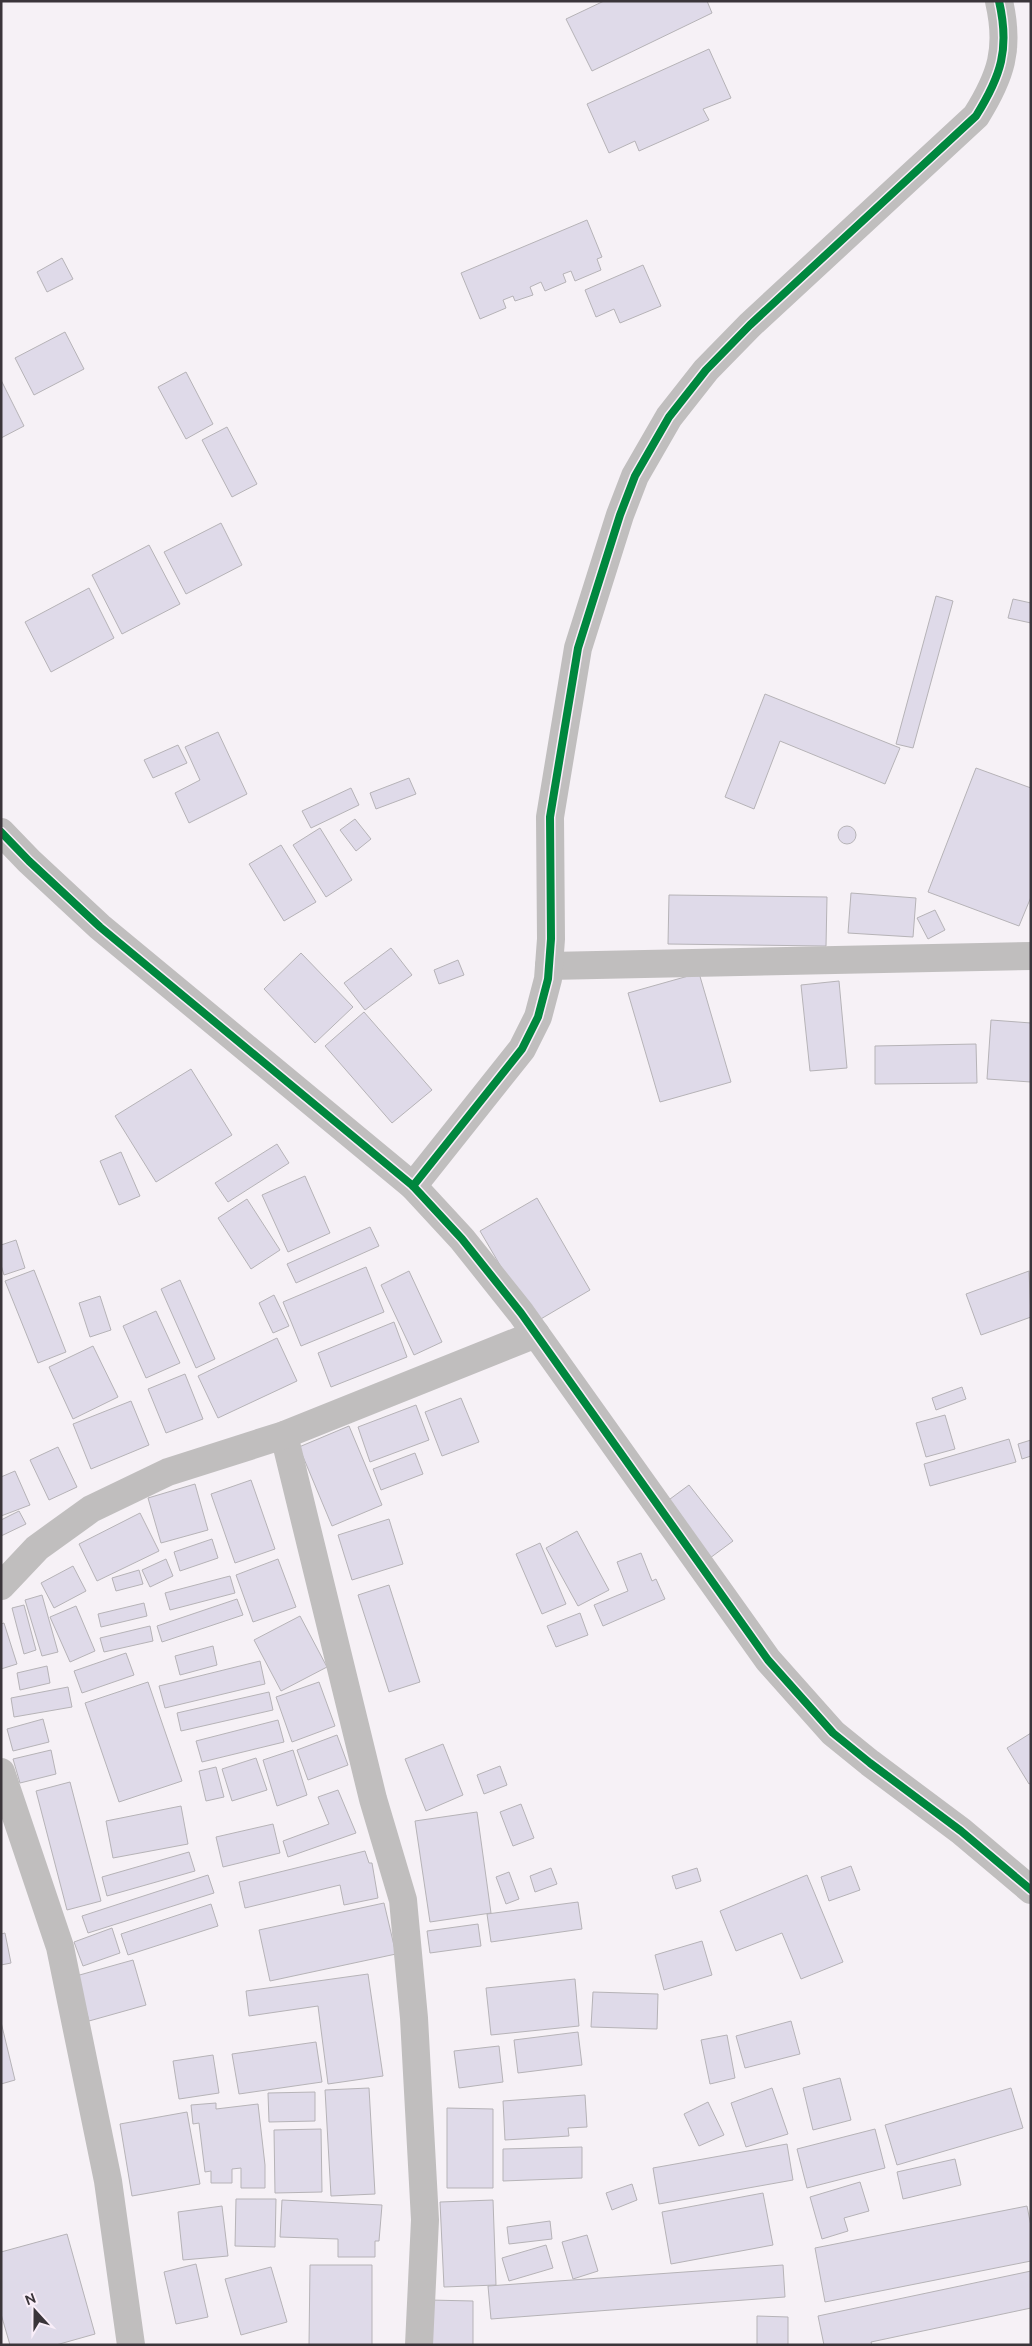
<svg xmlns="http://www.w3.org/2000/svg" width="1032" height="2346" font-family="Ubuntu,sans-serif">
  <rect width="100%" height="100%" fill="#f6f1f6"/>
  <g fill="#dfdae9" stroke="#b6b3b7">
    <path d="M604 1H707L712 13 592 71 566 19Z"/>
    <path d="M709 49 731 98 703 109 709 120 639 151 635 141 609 153 587 104Z"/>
    <path d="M587 220 602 257 597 259 601 270 575 281 571 271 563 274 566 282 545 291 541 282 530 287 533 295 515 301 513 296 503 300 506 308 480 319 461 273Z"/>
    <path d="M62 258 73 279 47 292 37 272Z"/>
    <path d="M643 265 661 306 620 323 614 309 596 317 585 290Z"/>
    <path d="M65 332 84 369 34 395 15 358Z"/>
    <path d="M186 372 213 424 186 439 158 387Z"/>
    <path d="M1 380 24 426 1 438Z"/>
    <path d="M227 427 257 484 232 497 202 440Z"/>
    <path d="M221 523 242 565 186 594 164 552Z"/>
    <path d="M149 545 180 604 122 634 92 575Z"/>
    <path d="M89 588 114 638 51 672 25 622Z"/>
    <path d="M936 596 953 601 913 748 896 744Z"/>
    <path d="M1013 599 1031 603V623L1008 618Z"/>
    <path d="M765 694 900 748 885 784 780 741 754 809 725 797Z"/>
    <path d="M218 732 247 794 189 823 175 793 200 780 185 747Z"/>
    <path d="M178 745 187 763 153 778 144 760Z"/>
    <path d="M976 768 1031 788V897L1019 926 928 892Z"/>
    <path d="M409 778 416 794 376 809 370 793Z"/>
    <path d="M351 788 359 805 311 828 302 811Z"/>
    <path d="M355 819 371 839 356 851 340 830Z"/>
    <circle cx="847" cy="835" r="9"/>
    <path d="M320 828 352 880 326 897 293 845Z"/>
    <path d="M281 845 316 902 284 921 249 864Z"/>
    <path d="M851 893 916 898 913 937 848 933Z"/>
    <path d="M669 895 827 897 826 946 668 944Z"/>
    <path d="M935 910 945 930 928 939 917 918Z"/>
    <path d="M391 948 412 975 365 1010 344 983Z"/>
    <path d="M301 953 353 1007 315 1043 264 989Z"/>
    <path d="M458 960 464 975 439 984 434 970Z"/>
    <path d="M699 973 731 1082 660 1102 628 993Z"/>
    <path d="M839 981 847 1068 810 1071 801 985Z"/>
    <path d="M364 1012 432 1090 392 1123 325 1046Z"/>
    <path d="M991 1020 1031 1023V1082L987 1079Z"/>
    <path d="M976 1044 977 1083 875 1084V1046Z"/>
    <path d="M191 1069 232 1135 156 1182 115 1116Z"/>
    <path d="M277 1144 289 1163 228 1202 215 1183Z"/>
    <path d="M121 1152 140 1196 119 1205 100 1161Z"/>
    <path d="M305 1176 330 1233 288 1252 262 1195Z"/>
    <path d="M537 1198 590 1290 534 1323 480 1231Z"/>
    <path d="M247 1199 280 1250 251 1269 218 1218Z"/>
    <path d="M370 1227 379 1246 296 1283 287 1264Z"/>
    <path d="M16 1240 25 1268 4 1275 1 1265V1245Z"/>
    <path d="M366 1267 384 1312 301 1346 283 1302Z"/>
    <path d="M34 1270 66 1352 38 1363 5 1281Z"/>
    <path d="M409 1271 442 1342 414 1355 381 1285Z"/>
    <path d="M1029 1271 1031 1317 981 1335 966 1294Z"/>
    <path d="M180 1280 215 1359 196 1368 161 1289Z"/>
    <path d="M274 1295 289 1326 273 1333 259 1303Z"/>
    <path d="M100 1296 111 1330 90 1337 79 1303Z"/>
    <path d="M156 1311 180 1363 146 1378 123 1326Z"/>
    <path d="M394 1322 407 1357 331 1387 318 1353Z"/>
    <path d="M277 1338 297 1381 218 1418 198 1376Z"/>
    <path d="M93 1346 118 1397 73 1419 49 1367Z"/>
    <path d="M185 1374 203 1419 166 1433 148 1389Z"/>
    <path d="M962 1387 966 1399 936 1410 932 1398Z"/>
    <path d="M461 1398 479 1442 442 1456 425 1412Z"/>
    <path d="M131 1401 149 1445 91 1469 73 1424Z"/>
    <path d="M416 1405 429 1440 370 1462 358 1427Z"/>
    <path d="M945 1415 955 1449 926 1457 916 1423Z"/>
    <path d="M349 1426 382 1505 332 1526 299 1447Z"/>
    <path d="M1009 1439 1016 1462 930 1486 924 1464Z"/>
    <path d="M1031 1440V1456L1022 1459 1018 1444Z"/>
    <path d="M58 1447 77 1487 49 1500 30 1460Z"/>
    <path d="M415 1453 423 1474 381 1490 373 1469Z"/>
    <path d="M15 1471 30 1505 1 1516V1477Z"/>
    <path d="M251 1480 275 1549 235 1563 211 1494Z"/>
    <path d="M195 1484 208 1530 161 1543 148 1498Z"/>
    <path d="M689 1485 733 1541 710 1558 666 1502Z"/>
    <path d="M19 1511 26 1524 1 1536V1520Z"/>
    <path d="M140 1513 159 1551 97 1581 79 1544Z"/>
    <path d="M389 1519 403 1564 352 1580 338 1535Z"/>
    <path d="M577 1531 609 1590 578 1606 546 1548Z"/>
    <path d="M212 1539 218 1558 180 1571 174 1552Z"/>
    <path d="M540 1543 566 1604 542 1614 516 1554Z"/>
    <path d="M641 1553 652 1581 656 1579 665 1599 603 1626 594 1605 628 1591 617 1562Z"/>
    <path d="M166 1559 173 1576 150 1587 142 1570Z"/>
    <path d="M278 1559 296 1607 253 1622 236 1575Z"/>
    <path d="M73 1566 86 1591 54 1608 41 1583Z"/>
    <path d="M139 1570 143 1584 116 1591 112 1578Z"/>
    <path d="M230 1576 235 1593 170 1610 165 1593Z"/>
    <path d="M389 1585 420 1682 389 1692 358 1595Z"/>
    <path d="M42 1595 58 1652 42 1656 25 1600Z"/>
    <path d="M237 1599 243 1615 162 1642 157 1626Z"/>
    <path d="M144 1603 147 1616 101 1627 98 1614Z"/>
    <path d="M24 1605 36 1650 24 1654 12 1608Z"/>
    <path d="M76 1606 95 1651 70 1662 50 1617Z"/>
    <path d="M580 1613 588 1635 556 1647 547 1626Z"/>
    <path d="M300 1616 327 1667 281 1691 254 1640Z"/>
    <path d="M4 1623 17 1664 1 1669V1624Z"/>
    <path d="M150 1626 153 1641 104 1652 100 1638Z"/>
    <path d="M213 1646 217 1665 180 1675 175 1656Z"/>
    <path d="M126 1653 134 1675 82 1693 74 1671Z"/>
    <path d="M260 1661 265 1684 165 1708 159 1686Z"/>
    <path d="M47 1666 50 1683 20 1690 17 1673Z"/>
    <path d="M148 1682 182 1781 119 1802 85 1703Z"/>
    <path d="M319 1682 335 1726 292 1742 276 1697Z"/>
    <path d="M68 1687 72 1707 14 1717 11 1698Z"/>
    <path d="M269 1692 273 1710 181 1731 177 1713Z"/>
    <path d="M43 1719 49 1742 13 1751 7 1729Z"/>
    <path d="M278 1720 284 1742 202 1762 196 1741Z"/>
    <path d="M1031 1733V1783L1029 1784 1007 1748Z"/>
    <path d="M337 1735 348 1765 308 1780 297 1750Z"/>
    <path d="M443 1744 463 1795 426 1811 405 1759Z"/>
    <path d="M51 1750 56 1774 20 1783 13 1759Z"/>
    <path d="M293 1750 307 1795 277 1806 263 1760Z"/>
    <path d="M256 1758 267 1790 232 1801 222 1769Z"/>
    <path d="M500 1766 507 1785 484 1794 477 1775Z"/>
    <path d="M216 1767 224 1797 206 1801 199 1771Z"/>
    <path d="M70 1782 101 1901 67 1910 36 1791Z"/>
    <path d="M338 1790 356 1833 288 1857 283 1841 329 1824 318 1797Z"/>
    <path d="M521 1804 534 1838 513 1846 500 1812Z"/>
    <path d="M181 1806 188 1844 113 1858 106 1821Z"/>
    <path d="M477 1812 491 1913 430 1922 415 1821Z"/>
    <path d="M273 1824 280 1853 223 1867 216 1837Z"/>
    <path d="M365 1851 369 1863H372L378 1898 344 1905 340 1885 245 1908 239 1882Z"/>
    <path d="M189 1852 195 1871 107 1896 102 1877Z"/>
    <path d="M851 1866 860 1890 829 1901 821 1877Z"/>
    <path d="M551 1868 557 1884 535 1892 530 1876Z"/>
    <path d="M697 1868 701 1881 676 1889 672 1876Z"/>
    <path d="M509 1872 519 1899 506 1904 496 1877Z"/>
    <path d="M208 1875 214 1893 88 1933 82 1916Z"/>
    <path d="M807 1875 843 1962 801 1979 782 1933 736 1951 720 1911Z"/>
    <path d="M578 1902 582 1929 491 1942 487 1914Z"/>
    <path d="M384 1903 396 1954 270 1981 259 1930Z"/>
    <path d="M211 1904 218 1926 128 1955 121 1934Z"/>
    <path d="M478 1924 481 1946 430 1953 427 1931Z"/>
    <path d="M112 1928 120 1953 83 1966 74 1942Z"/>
    <path d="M5 1933 11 1963 1 1965V1934Z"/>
    <path d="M702 1941 712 1975 664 1990 655 1955Z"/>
    <path d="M133 1960 146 2005 89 2021 76 1976Z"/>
    <path d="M368 1974 383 2076 328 2084 318 2006 249 2016 246 1991Z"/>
    <path d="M575 1979 579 2026 491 2035 486 1988Z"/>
    <path d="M593 1992 658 1994 657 2029 591 2027Z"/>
    <path d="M791 2021 800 2054 745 2068 736 2036Z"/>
    <path d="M1 2022 15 2080 1 2084Z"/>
    <path d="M578 2032 582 2065 518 2073 514 2040Z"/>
    <path d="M727 2035 735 2078 710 2084 701 2040Z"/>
    <path d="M316 2042 322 2082 239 2094 232 2054Z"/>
    <path d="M499 2046 503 2082 459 2088 454 2051Z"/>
    <path d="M213 2055 219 2093 179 2099 173 2061Z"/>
    <path d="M840 2078 851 2120 813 2130 803 2088Z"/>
    <path d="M369 2088 375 2194 331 2196 325 2090Z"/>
    <path d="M772 2088 788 2134 746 2147 731 2103Z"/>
    <path d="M1011 2088 1023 2128 897 2165 885 2125Z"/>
    <path d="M315 2092V2121L269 2122 268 2093Z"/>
    <path d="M585 2095 587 2127 568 2128 569 2136 505 2140 503 2101Z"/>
    <path d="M708 2102 724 2135 699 2146 684 2114Z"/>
    <path d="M216 2103V2109L258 2104 265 2165V2188H241V2168L232 2169V2183H211V2171L205 2172 199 2123 193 2124 191 2105Z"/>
    <path d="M447 2108 493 2109V2188H447Z"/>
    <path d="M187 2112 200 2184 132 2196 120 2124Z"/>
    <path d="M321 2129 322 2192 275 2193 274 2130Z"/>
    <path d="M875 2129 885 2168 807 2188 797 2149Z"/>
    <path d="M787 2144 793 2180 659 2204 653 2168Z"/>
    <path d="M582 2147V2178L503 2181V2149Z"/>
    <path d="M955 2159 961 2185 903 2199 897 2172Z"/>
    <path d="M860 2182 869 2211 844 2218 848 2231 822 2239 810 2197Z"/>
    <path d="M632 2184 637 2200 612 2210 606 2193Z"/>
    <path d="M763 2193 773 2245 671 2264 662 2212Z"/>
    <path d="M236 2199H276L275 2247 235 2246Z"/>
    <path d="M282 2200 382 2205 379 2241H375V2257H338V2239L280 2237Z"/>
    <path d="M493 2200 496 2285 444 2287 440 2202Z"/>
    <path d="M222 2206 228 2256 183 2260 178 2212Z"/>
    <path d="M1027 2206 1031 2226V2261L825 2302 815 2248Z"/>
    <path d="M550 2221 552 2239 509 2244 507 2227Z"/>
    <path d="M67 2234 95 2334 56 2345H10L1 2314V2252Z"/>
    <path d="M587 2235 598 2271 573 2279 562 2242Z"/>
    <path d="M546 2245 553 2268 509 2281 502 2258Z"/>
    <path d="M196 2264 208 2317 176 2324 164 2272Z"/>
    <path d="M310 2265H372V2345H309Z"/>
    <path d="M783 2265 785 2297 491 2319 488 2286Z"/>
    <path d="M271 2267 287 2322 241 2335 225 2279Z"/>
    <path d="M1031 2271V2308L871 2342 872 2345H824L818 2316Z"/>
    <path d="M429 2300 473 2301V2345H428Z"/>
    <path d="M757 2316 788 2317V2345H757Z"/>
  </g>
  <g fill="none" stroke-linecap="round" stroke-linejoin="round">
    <g stroke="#c0bebe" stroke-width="28">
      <path d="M1 832 29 861 100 927 413 1186 462 1239 521 1313 768 1660 833 1733 870 1763 961 1831 1031 1890"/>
      <path d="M549 966 1031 956"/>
      <path d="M413 1186 522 1049 538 1017 548 979 551 939 550 817 578 648 620 515 635 476 669 417 706 370 750 325 976 116C1001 76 1010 49 999 1"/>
      <path d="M284 1435 373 1799 403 1900 414 2018 425 2220 419 2345"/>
      <path d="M1 1586 37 1548 91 1509 168 1472 284 1435 536 1334"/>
      <path d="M1 1772 60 1947 108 2181 131 2345"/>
    </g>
    <defs>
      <g id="cycleway">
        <path d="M1 832 29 861 100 927 413 1186 462 1239 521 1313 768 1660 833 1733 870 1763 961 1831 1031 1890"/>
        <path d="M413 1186 522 1049 538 1017 548 979 551 939 550 817 578 648 620 515 635 476 669 417 706 370 750 325 976 116C1001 76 1010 49 999 1"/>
      </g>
    </defs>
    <use href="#cycleway" stroke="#f9eef9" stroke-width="11"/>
    <use href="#cycleway" stroke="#00873e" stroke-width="8"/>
  </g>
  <rect width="1032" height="2346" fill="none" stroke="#3a353a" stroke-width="5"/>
  <g transform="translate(35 2311) rotate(339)" stroke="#f9eef9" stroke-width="4" paint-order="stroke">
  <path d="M0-4L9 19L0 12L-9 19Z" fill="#3a353a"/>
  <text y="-8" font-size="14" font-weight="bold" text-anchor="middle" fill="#3a353a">N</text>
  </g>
</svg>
